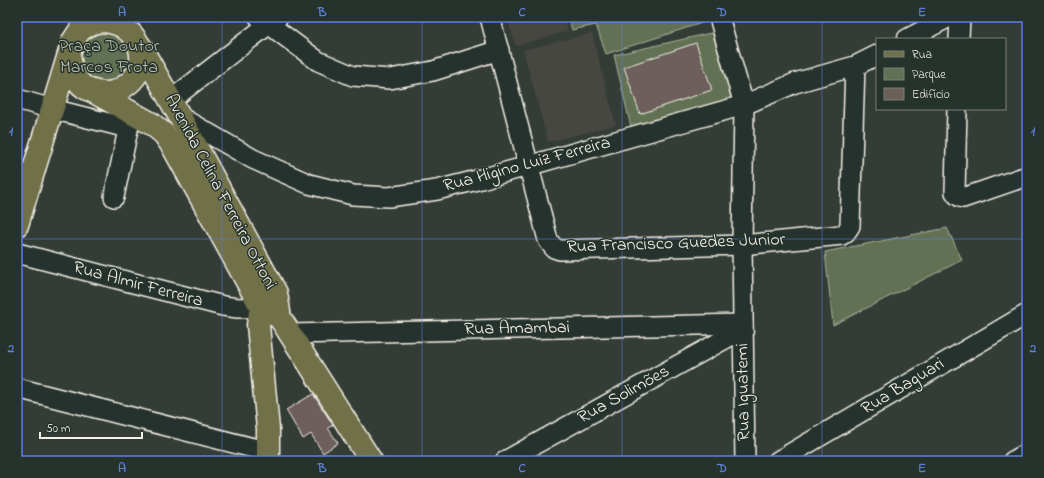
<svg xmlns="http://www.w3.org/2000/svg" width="1044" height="478" font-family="'Indie Flower',sans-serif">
  <rect width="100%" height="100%" fill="#343c36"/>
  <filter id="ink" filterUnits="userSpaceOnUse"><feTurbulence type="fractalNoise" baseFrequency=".025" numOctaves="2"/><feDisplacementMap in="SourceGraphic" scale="8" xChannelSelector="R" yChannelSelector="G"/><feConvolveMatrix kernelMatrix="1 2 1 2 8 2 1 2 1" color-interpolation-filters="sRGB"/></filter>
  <g filter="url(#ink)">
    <g fill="#454741">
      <path d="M507 17H564L568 31 516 46Z"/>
      <path d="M592 33 616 125 548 142 523 50Z"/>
    </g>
    <g fill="#627153" stroke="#abb19e">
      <path d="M568 17H710L711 20 606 54 596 25 572 30Z"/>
      <path d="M97 29H118L137 65 110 87 88 79 78 65 80 47Z"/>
      <path d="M715 32 733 100 631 127 614 55Z"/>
      <path d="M947 228 962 260 833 325 825 252Z"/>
    </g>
    <g fill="#6d605b" stroke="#f4f1e8">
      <path d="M696 43 712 90 640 114 624 67Z"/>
      <path d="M313 394 333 425 328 428 338 443 323 453 311 434 303 439 286 410Z"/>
    </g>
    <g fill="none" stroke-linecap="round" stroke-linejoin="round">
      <defs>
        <g id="minor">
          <path d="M259 17 318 61 353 76 390 79 433 71 499 50"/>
          <path d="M490 17 548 240 554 248 560 250 742 245 842 235 846 232 850 226 855 66"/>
          <path d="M719 17 744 105 742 245 745 461"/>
          <path d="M907 39 949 17"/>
          <path d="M959 39 960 17"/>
          <path d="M17 99 52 109 128 128"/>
          <path d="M171 100 278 17"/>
          <path d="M957 109 955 192C957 196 959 197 963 198L1027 176"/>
          <path d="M180 117 253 159 309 184 353 195 389 197 437 190 481 179 744 105 795 83 855 66 877 55"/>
          <path d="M114 197 131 115"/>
          <path d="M17 253 223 306 238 308 261 307"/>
          <path d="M291 334 743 324"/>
          <path d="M17 388 269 452"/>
          <path d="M505 461 743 329"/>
          <path d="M778 461 1027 314"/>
          <path d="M1013 461 1027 453"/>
        </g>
        <g id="major">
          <path d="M140 46 180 117 276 293 280 318 371 461"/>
          <path d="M94 92 152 124 164 134 173 147 261 307 280 318"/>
          <path d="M17 225 73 41C76 37 78 32 82 29 119 2 163 53 129 83 118 93 107 95 93 91 76 87 71 70 69 55"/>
          <path d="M268 461V429L258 325 261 307 271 297"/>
        </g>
      </defs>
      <use href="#minor" stroke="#f4f1e8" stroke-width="22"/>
      <use href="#major" stroke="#f4f1e8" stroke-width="25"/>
      <use href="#minor" stroke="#26332d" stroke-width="19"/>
      <use href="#major" stroke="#70704a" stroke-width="22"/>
    </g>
  </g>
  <path fill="none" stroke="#5e7fdd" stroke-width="1" stroke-opacity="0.55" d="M222 17V461M422 17V461M622 17V461M822 17V461M17 239H1027"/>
  <g text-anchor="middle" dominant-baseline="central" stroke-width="3" stroke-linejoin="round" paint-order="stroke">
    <g font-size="18" fill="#babeac" stroke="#26332d">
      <text x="109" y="47">Praça Doutor<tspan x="109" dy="21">Marcos Frota</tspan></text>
    </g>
    <g font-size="18" fill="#f4f1e8" stroke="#26332d">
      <text transform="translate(527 165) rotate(-15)">Rua Higino Luiz Ferreira</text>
      <text transform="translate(220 192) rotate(62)">Avenida Celina Ferreira Ottoni</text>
      <text transform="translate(676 244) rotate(-2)">Rua Francisco Guedes Junior</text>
      <text transform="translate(138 285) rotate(15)">Rua Almir Ferreira</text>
      <text transform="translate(517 329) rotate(-1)">Rua Amambai</text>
      <text transform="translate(903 387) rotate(-31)">Rua Baguari</text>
      <text transform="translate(744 392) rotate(-91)">Rua Iguatemi</text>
      <text transform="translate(624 395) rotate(-29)">Rua Solimões</text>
    </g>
  </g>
  <rect width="1044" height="478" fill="none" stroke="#26332d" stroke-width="44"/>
  <rect x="876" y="38" width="130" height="72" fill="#26332d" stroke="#787f78"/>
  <rect x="884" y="51" width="20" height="6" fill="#70704a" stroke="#787f78"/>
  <text x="912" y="58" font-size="12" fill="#f4f1e8">Rua</text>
  <rect x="884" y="68" width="20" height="12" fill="#627153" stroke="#787f78"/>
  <text x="912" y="78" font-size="12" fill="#f4f1e8">Parque</text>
  <rect x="884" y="88" width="20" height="12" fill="#6d605b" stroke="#787f78"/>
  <text x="912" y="98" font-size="12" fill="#f4f1e8">Edifício</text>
  <path d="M40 432v6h102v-6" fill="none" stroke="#f4f1e8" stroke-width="2"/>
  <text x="46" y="432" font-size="12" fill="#f4f1e8" stroke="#26332d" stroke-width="3" paint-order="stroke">50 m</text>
  <rect x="22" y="22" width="1000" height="434" fill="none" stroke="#5e7fdd" stroke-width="1.5"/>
  <g font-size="13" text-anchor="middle" font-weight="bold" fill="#5e7fdd">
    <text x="122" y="16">A</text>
    <text x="322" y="16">B</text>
    <text x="522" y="16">C</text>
    <text x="722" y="16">D</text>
    <text x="922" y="16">E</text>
    <text x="11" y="135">1</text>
    <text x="1033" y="135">1</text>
    <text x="11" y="352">2</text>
    <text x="1033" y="352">2</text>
    <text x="122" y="472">A</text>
    <text x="322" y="472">B</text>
    <text x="522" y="472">C</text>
    <text x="722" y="472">D</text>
    <text x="922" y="472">E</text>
  </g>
</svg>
